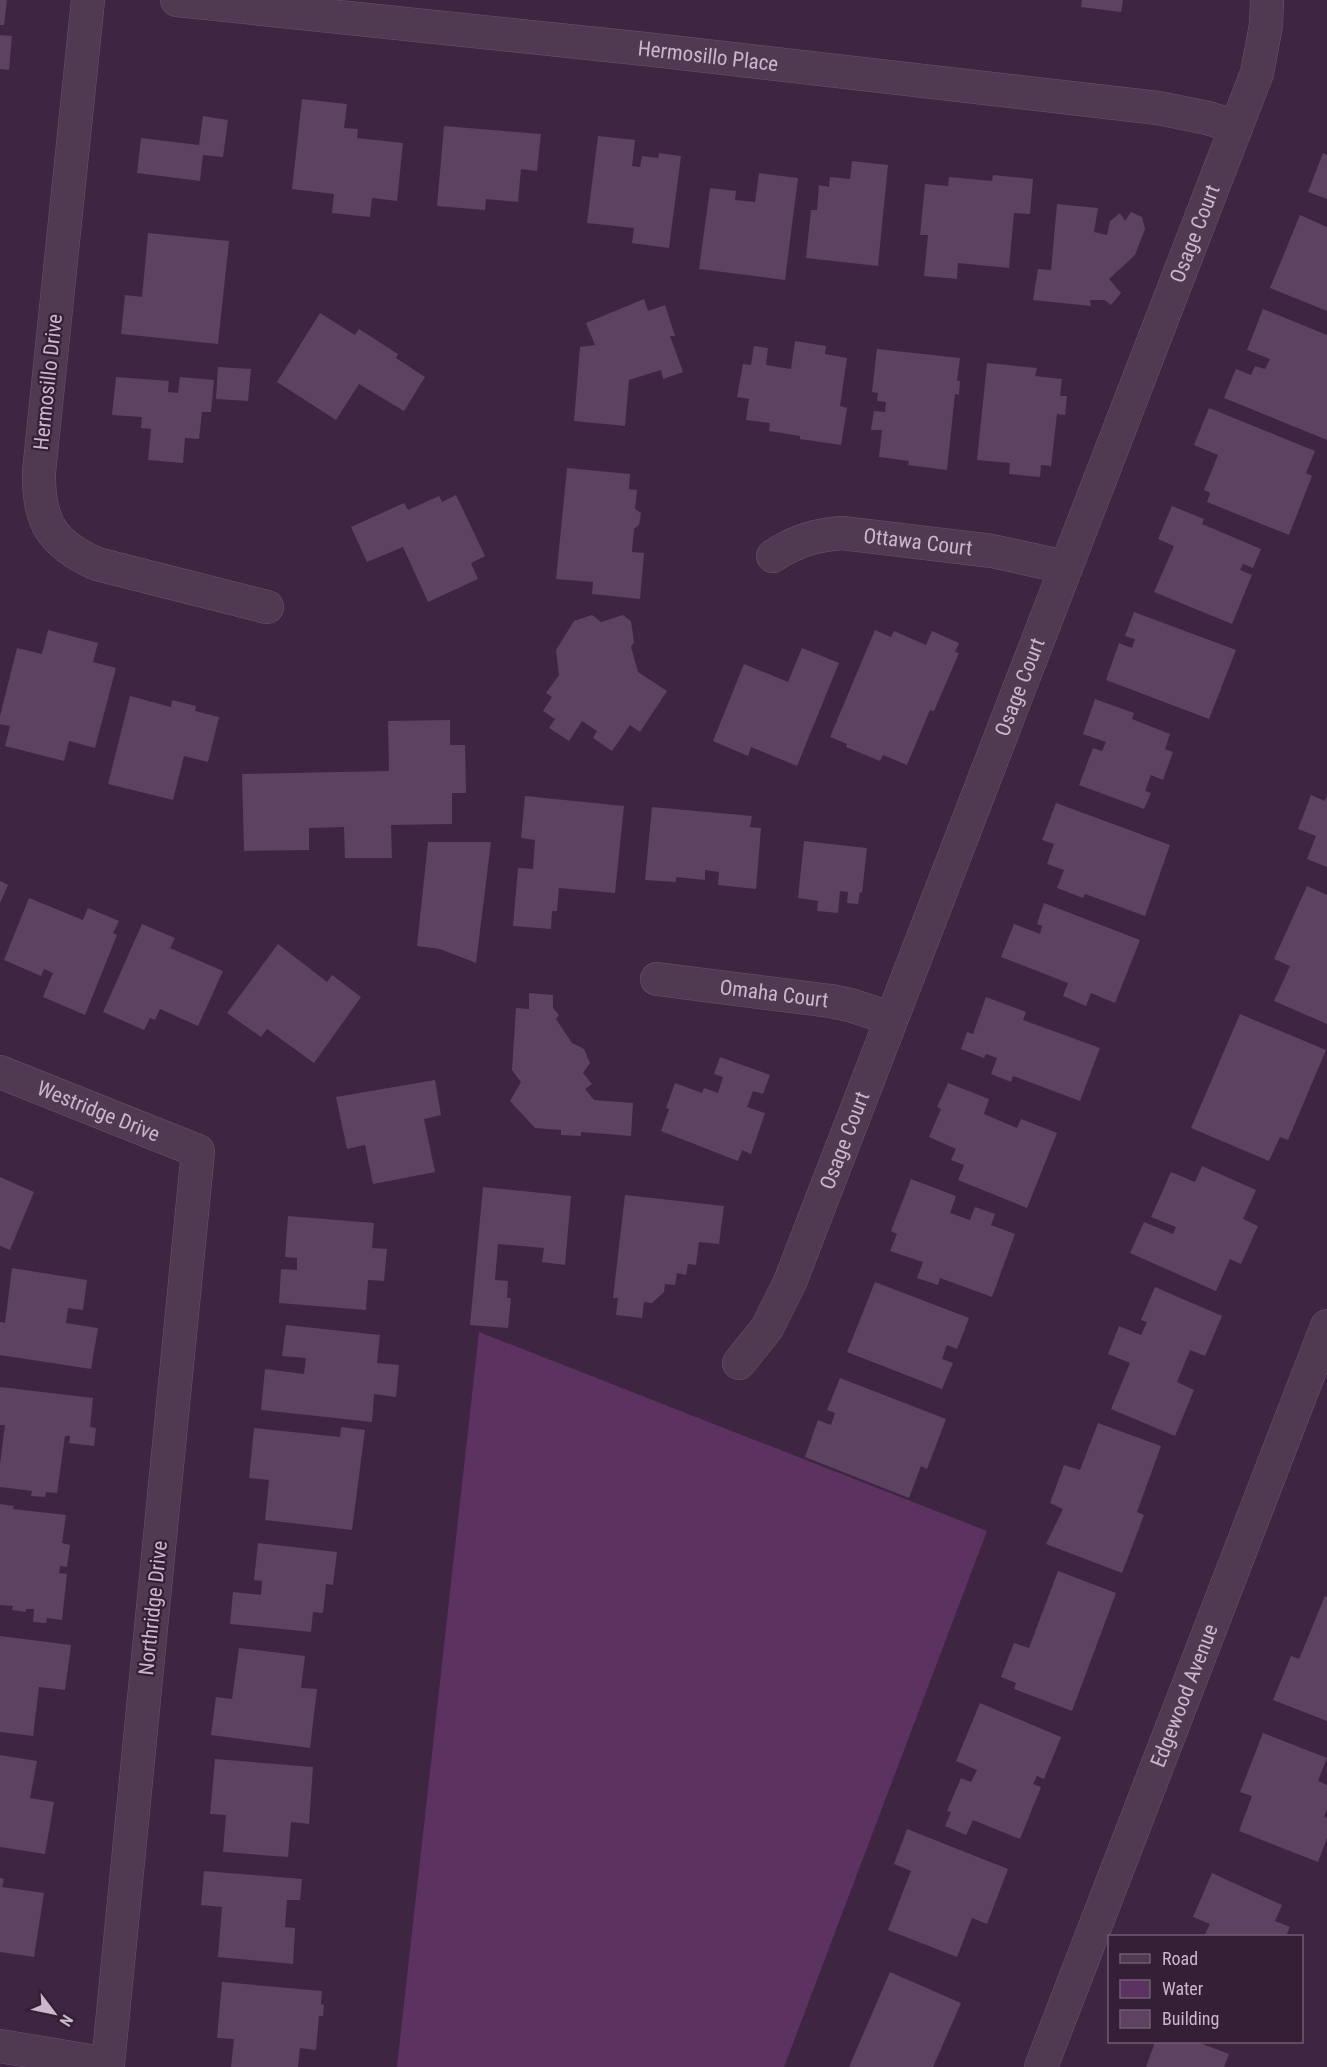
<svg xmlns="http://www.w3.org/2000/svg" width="1327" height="2067" font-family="'Roboto Condensed',sans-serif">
  <rect width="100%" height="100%" fill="#3e2642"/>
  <path fill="#5b3260" d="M479 1332 987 1531 784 2067H397Z"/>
  <g fill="#5d4262">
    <path d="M0 0H7L4 25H0Z"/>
    <path d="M1082 0H1123L1121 12 1081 7Z"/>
    <path d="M0 35 12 36 9 70 0 69Z"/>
    <path d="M302 99 347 104 344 128 358 129 357 138 403 143 397 201 372 198 370 217 332 213 334 194 292 189Z"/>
    <path d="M203 116 228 120 223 157 203 155 200 181 137 173 141 138 199 145Z"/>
    <path d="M444 126 541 134 537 171 521 169 518 202 486 199 485 210 437 206Z"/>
    <path d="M598 136 635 140 632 166 640 167 642 156 658 158 659 153 681 156 669 248 632 243 634 228 587 223Z"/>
    <path d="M1323 153 1327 155V199L1308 192Z"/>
    <path d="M852 161 888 165 878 266 806 258 811 210H817L819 185 829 187 830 177 850 179Z"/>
    <path d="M759 173 798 178 785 280 699 269 710 188 736 191 735 200 755 202Z"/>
    <path d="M993 175 1033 179 1030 214 1014 213 1009 268 958 263 957 279 924 276 928 235H920L925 184 948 186 949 177 992 181Z"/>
    <path d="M1057 204 1098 208 1094 232 1107 235 1110 221 1120 213 1125 221 1131 212 1142 217 1145 229 1135 255 1109 279 1121 293 1111 305 1105 300H1090L1091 306 1033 300 1038 269 1051 270Z"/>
    <path d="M1300 215 1327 227V311L1270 288Z"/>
    <path d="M148 233 229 241 218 344 121 334 125 295 142 297Z"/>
    <path d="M644 299 648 311 665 305 675 336H670L683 372 663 379 661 370 629 380 625 426 574 421 580 347 595 345 586 323Z"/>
    <path d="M1263 309 1327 335V440L1224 398 1236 369 1251 375 1255 366 1265 369 1270 359 1247 350Z"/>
    <path d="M320 313 355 335 359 329 398 354 396 358 425 377 404 411 359 384 336 420 277 382Z"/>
    <path d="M795 341 826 346 825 354 847 358 840 406 847 408 841 445 800 439V436L769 431 770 423 746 420 749 399 737 397 743 364 751 365 754 346 768 348 766 365 791 369Z"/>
    <path d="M877 349 960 358 957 381H960L959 395 955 394 947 470 908 465 909 461 879 457 882 430H871L874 411 885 412 886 402 877 401 878 393 872 392Z"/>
    <path d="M987 363 1037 368 1035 376 1062 379 1060 396H1067L1065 415 1057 414 1051 466 1041 465 1040 477 1009 474 1010 463 977 460Z"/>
    <path d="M218 367 251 369 248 401 216 399Z"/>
    <path d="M116 377 169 381 168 392 178 393 180 377 214 380 211 412H202L199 439 185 438 183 463 148 460 151 429 141 428 142 417 112 415Z"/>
    <path d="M1209 408 1315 451 1306 473 1312 476 1289 535 1207 502 1210 493 1204 490 1218 455 1194 445Z"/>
    <path d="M567 468 630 474 629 489 637 490 635 509 641 513 639 525 634 529 632 552 644 553 640 599 592 594 593 582 556 579Z"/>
    <path d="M456 495 485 556 471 563 478 579 428 602 403 547 367 562 351 527 404 503 408 510 439 496 442 502Z"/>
    <path d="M1172 506 1204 519 1202 524 1261 549 1253 568 1243 564 1240 570 1252 575 1232 624 1154 592 1174 546 1158 539Z"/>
    <path d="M1134 612 1236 650 1209 719 1106 680 1119 643 1132 648 1135 639 1125 636Z"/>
    <path d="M592 615 601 622 623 615 631 621 634 642 631 647 638 672 667 691 640 732 630 725 612 751 593 738 597 731 582 721 569 741 549 728 555 719 543 711 552 697 546 693 559 675 556 650 574 621Z"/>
    <path d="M48 630 98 643 93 662 116 668 95 748 69 741 64 761 5 746 10 726 0 724V716L17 648 42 654Z"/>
    <path d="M875 630 891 637 894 631 926 645 932 631 959 643 955 652 959 653 934 711 930 710 907 765 883 755 880 761 846 747 847 744 830 737Z"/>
    <path d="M802 648 839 663 797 766 751 747 748 756 713 741 744 664 788 682Z"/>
    <path d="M130 696 171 707 172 700 196 706 195 711 219 717 208 762 184 756 173 800 108 784Z"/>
    <path d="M1095 699 1134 713 1132 719 1170 734 1165 749 1173 752 1163 780 1151 775 1145 791 1151 793 1144 809 1079 785 1093 748 1102 751 1106 742 1083 734Z"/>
    <path d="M450 720V745H465L466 793H452V824L391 825 392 858H345L344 827 309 828V850L244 851 242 774 389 771 388 721Z"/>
    <path d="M1311 795 1325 801 1327 795V867L1307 859 1316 836 1298 829Z"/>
    <path d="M525 796 624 806 615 893 559 888 557 911H552L551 929 513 926 518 868 533 869 535 840 521 838Z"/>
    <path d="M1056 803 1170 845 1145 916 1085 894 1083 898 1057 888 1064 870 1047 864 1054 844 1042 840Z"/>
    <path d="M652 807 752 816 750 827 761 828 756 889 718 885 719 872 705 870V880L676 877V882L645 880Z"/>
    <path d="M804 841 867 848 862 893 860 892 858 904 847 903 848 892 840 891 838 913 817 911 818 901 798 898Z"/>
    <path d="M428 842H491L476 963 440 949 417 946Z"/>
    <path d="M0 881 8 885 0 903Z"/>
    <path d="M1307 886 1327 895V1024L1274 1001 1290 966 1274 959Z"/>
    <path d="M29 898 83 920 88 908 119 921 113 933 117 935 85 1015 43 997 53 973 44 969 41 976 4 960Z"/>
    <path d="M1044 903 1140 940 1115 1003 1091 993 1086 1006 1063 996 1068 983 1001 957 1014 924 1040 934 1042 926 1037 924Z"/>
    <path d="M142 924 175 938 170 948 223 971 198 1026 160 1009 155 1020 150 1018 144 1030 103 1012Z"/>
    <path d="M278 944 327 982 332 975 361 997 314 1063 267 1029 261 1037 227 1013Z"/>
    <path d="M529 993 553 995V1008L559 1015 556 1019 572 1043 584 1049 590 1063 583 1073 592 1084 585 1089 594 1100 633 1103 631 1136 581 1132V1136L561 1135V1130L535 1128 510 1101 521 1082 512 1070 516 1008 529 1009Z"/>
    <path d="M986 997 1026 1012 1023 1020 1100 1048 1080 1101 1013 1076 1011 1082 991 1074 997 1058 986 1054 984 1058 961 1049 967 1032 973 1034Z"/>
    <path d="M1240 1014 1326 1050 1288 1140 1280 1137 1269 1161 1191 1128Z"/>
    <path d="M720 1057 770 1075 763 1094 753 1091 747 1107 765 1113 751 1154 742 1150 738 1161 661 1131 669 1109 666 1108 675 1083 702 1093 704 1088 718 1093 723 1077 714 1074Z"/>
    <path d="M435 1080 441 1115 424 1119 435 1172 373 1184 365 1145 347 1149 336 1097Z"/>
    <path d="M948 1083 989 1099 984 1114 1017 1128 1021 1119 1057 1133 1027 1208 958 1180 964 1165 951 1160 956 1149 929 1137 941 1109 937 1107Z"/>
    <path d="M1202 1166 1256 1190 1243 1219 1258 1226 1241 1264 1230 1259 1216 1291 1130 1253 1144 1222 1173 1234 1176 1227 1151 1217 1171 1172 1195 1182Z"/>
    <path d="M0 1177 34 1192 10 1250 0 1246Z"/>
    <path d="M911 1179 956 1196 950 1213 970 1220 975 1207 995 1214 991 1225 1015 1234 992 1297 940 1278 938 1285 917 1278 923 1262 890 1251 897 1234 891 1231Z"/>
    <path d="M483 1187 571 1196 565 1265 542 1262 544 1248 498 1244 495 1280 508 1281 507 1298H511L508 1328 470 1325Z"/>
    <path d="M625 1195 724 1206 719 1244 699 1242 696 1265 688 1264 686 1275 677 1273 675 1285 665 1284 664 1292 652 1303 644 1302 642 1318 616 1315 618 1298H613Z"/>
    <path d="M288 1216 374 1223 372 1248 387 1249 384 1281 368 1280 366 1310 279 1303 281 1269 297 1270V1258L285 1257Z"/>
    <path d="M12 1268 87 1280 83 1310 68 1308 66 1323 98 1328 91 1369 0 1355V1322L5 1323Z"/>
    <path d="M875 1282 969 1318 957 1349 947 1345 942 1359 953 1363 942 1389 847 1352Z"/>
    <path d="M1155 1287 1222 1316 1205 1356 1190 1350 1177 1382 1194 1390 1175 1436 1111 1409 1130 1363 1108 1354 1119 1326 1141 1335 1147 1322 1141 1320Z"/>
    <path d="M286 1325 380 1335 377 1363 399 1365 396 1397 374 1394 372 1422 261 1410 265 1369 304 1374 306 1358 282 1356Z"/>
    <path d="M840 1378 946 1419 927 1469 921 1466 909 1498 805 1457 818 1420 831 1425 835 1413 827 1410Z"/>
    <path d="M0 1387 93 1398 90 1427 96 1428 94 1446 69 1443 70 1436H65L57 1493 46 1492 45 1497 31 1496 32 1491 0 1487V1464L5 1425H0Z"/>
    <path d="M1098 1423 1161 1446 1137 1512 1144 1515 1122 1573 1046 1544 1063 1509 1050 1503 1064 1465 1080 1470Z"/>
    <path d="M341 1427 365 1430 352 1530 265 1520 269 1480 249 1478 254 1428 340 1437Z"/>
    <path d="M0 1504 14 1506 13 1509 66 1515 62 1543 70 1545 67 1567 60 1566 59 1573 67 1574 62 1620 47 1618 46 1623 33 1622 34 1609H26L25 1612 12 1610 13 1606 0 1605Z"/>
    <path d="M258 1543 337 1552 333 1585 326 1584 323 1613 313 1612 311 1632 230 1624 233 1592 261 1595 262 1581 254 1580Z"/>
    <path d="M1058 1571 1116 1593 1072 1711 1014 1689 1016 1683 1001 1677 1014 1643 1029 1648Z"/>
    <path d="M1325 1596 1327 1597V1721L1273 1700 1291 1656 1299 1659Z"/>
    <path d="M0 1636 71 1645 65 1690 39 1687 33 1736 0 1732Z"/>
    <path d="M239 1648 305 1656 301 1688 317 1689 310 1748 211 1735 216 1697 232 1699Z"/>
    <path d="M980 1703 1061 1737 1044 1779 1037 1776 1033 1784 1041 1787 1020 1839 973 1820 966 1835 945 1826 951 1812 947 1811 961 1778 971 1782 977 1770 956 1761Z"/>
    <path d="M1263 1733 1327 1758 1318 1781 1327 1785V1809L1324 1817 1327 1818V1838L1318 1862 1239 1831 1252 1796 1240 1792Z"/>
    <path d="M0 1755 37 1761 30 1798 54 1802 45 1854 0 1847Z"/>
    <path d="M215 1759 313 1767 309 1824 291 1822 288 1857 223 1852 226 1815 210 1814Z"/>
    <path d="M907 1829 1008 1869 987 1924 972 1918 957 1957 888 1930 911 1871 894 1864Z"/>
    <path d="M204 1871 302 1879 300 1900H287L285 1927 295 1928 293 1964 218 1957 222 1907 201 1905Z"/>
    <path d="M1212 1873 1282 1905 1275 1921 1290 1927 1286 1936H1204L1210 1924 1193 1917Z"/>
    <path d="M0 1878 4 1879 2 1887 44 1893 34 1957 0 1952Z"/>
    <path d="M890 1972 961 2003 933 2067H849Z"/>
    <path d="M222 1982 322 1991 321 2004 324 2005 323 2016H319L316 2050 300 2048 298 2067H231L234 2039 217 2038Z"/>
    <path d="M1155 2042H1197L1229 2054 1224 2067H1146Z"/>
  </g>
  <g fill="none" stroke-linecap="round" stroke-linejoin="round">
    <defs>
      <g id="minor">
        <path d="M88 0 39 472C38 522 52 544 97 564L267 607"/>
        <path id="s1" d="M177 0 645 49 1158 108 1208 118 1236 127"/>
        <path id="s2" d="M773 556C795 541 816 535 842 533L992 551 1065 567"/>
        <path id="s3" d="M657 979 831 1001 850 1005 890 1018"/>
        <path id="s4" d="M0 1072 198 1151 108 2064 0 2046"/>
        <path id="s5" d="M739 1363 767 1328 790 1282 1257 73 1266 25 1267 0"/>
        <path id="s6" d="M1041 2067 1327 1326"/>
      </g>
    </defs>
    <use href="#minor" stroke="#6a556c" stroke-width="34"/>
    <use href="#minor" stroke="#4f3a51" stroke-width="33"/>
  </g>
  <g text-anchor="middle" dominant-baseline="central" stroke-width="4.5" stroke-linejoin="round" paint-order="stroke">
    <g font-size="21" fill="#cab7cb" stroke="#341f37">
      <text stroke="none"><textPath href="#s1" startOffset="534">Hermosillo Place</textPath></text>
      <text stroke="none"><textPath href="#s5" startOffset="1220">Osage Court</textPath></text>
      <text transform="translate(48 382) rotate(-84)">Hermosillo Drive</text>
      <text stroke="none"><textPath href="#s2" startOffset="150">Ottawa Court</textPath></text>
      <text stroke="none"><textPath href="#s5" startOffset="734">Osage Court</textPath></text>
      <text stroke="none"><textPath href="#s3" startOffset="118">Omaha Court</textPath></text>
      <text stroke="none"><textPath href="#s4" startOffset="106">Westridge Drive</textPath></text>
      <text stroke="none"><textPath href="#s5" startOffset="248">Osage Court</textPath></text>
      <text transform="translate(153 1608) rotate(-84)">Northridge Drive</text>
      <text stroke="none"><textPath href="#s6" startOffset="398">Edgewood Avenue</textPath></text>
    </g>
  </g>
  <rect x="1108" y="1935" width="195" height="108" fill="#341f37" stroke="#705c72" stroke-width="1.5"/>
  <rect x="1120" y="1954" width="30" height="9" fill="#4f3a51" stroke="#705c72" stroke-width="1.5"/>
  <text x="1162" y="1965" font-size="18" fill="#cab7cb">Road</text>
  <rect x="1120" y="1980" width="30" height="18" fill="#5b3260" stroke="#705c72" stroke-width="1.5"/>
  <text x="1162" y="1995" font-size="18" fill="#cab7cb">Water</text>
  <rect x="1120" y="2010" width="30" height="18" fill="#5d4262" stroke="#705c72" stroke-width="1.5"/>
  <text x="1162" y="2025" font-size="18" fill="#cab7cb">Building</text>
  <g transform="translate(54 2013) rotate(122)" stroke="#341f37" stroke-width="4.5" paint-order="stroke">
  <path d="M0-4.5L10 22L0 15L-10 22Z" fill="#cab7cb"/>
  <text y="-9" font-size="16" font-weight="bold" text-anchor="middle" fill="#cab7cb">N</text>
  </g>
</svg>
